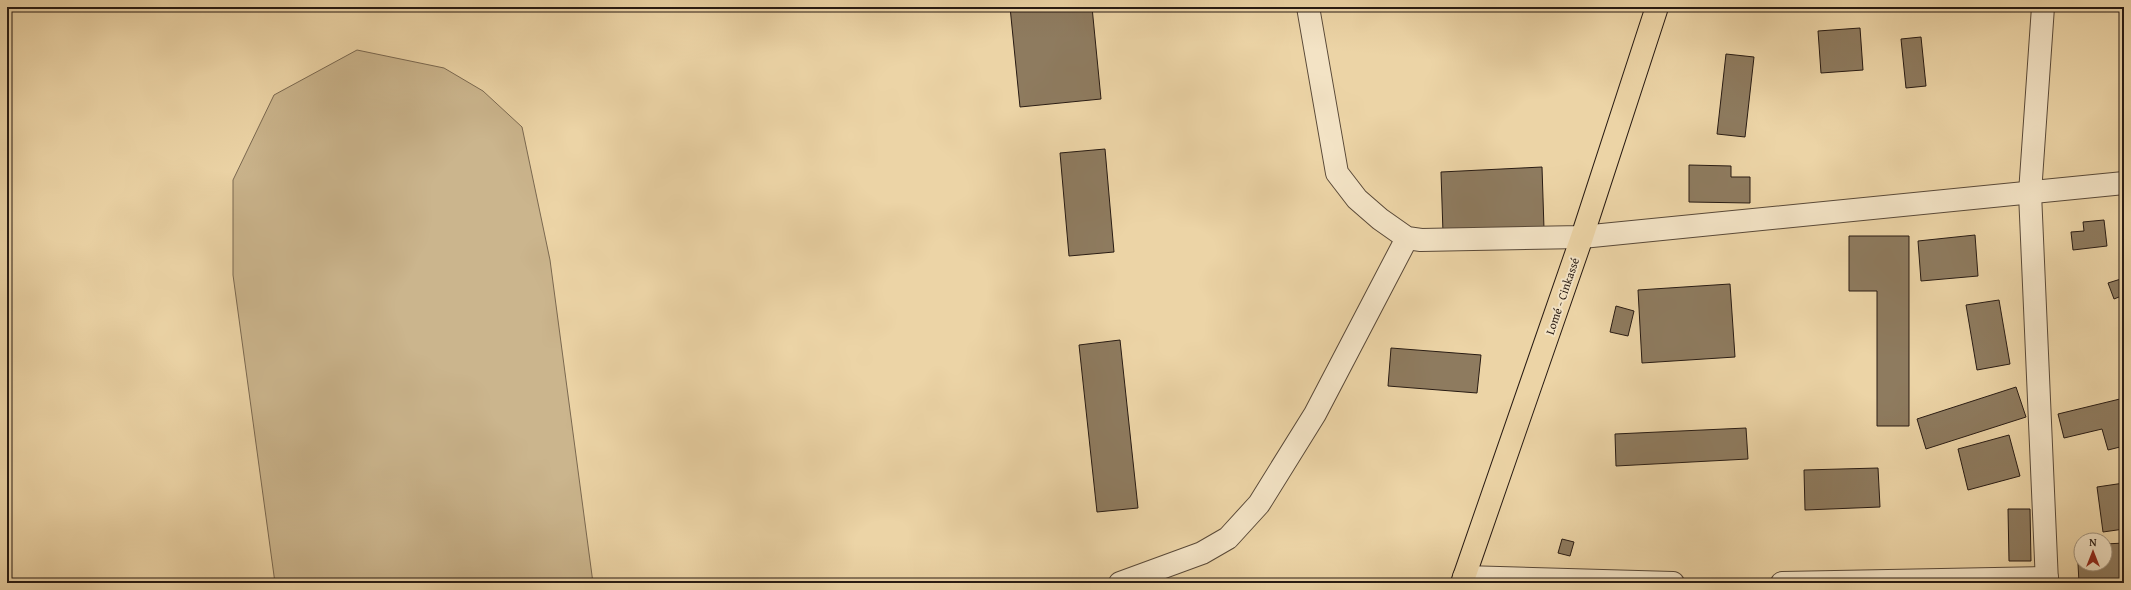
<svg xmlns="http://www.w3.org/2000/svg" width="2131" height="590" font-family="'Gentium Book Plus',serif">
  <rect width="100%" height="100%" fill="#ecd4a6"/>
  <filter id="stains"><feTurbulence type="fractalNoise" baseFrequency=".005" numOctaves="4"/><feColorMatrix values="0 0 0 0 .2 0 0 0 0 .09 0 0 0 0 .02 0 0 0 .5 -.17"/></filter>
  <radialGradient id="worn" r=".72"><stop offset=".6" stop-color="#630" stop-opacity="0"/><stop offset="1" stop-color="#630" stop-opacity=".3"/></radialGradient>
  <path fill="#cbb58d" stroke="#7a6850" d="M357 50 444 68 483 91 522 127 550 260 593 583H275L233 275V180L274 95Z"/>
  <g fill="#8e7b5f" stroke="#281b13">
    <path d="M1010 7H1092L1101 99 1020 107Z"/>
    <path d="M1860 28 1863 70 1821 73 1818 31Z"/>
    <path d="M1921 37 1926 86 1906 88 1901 39Z"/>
    <path d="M1726 54 1754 57 1745 137 1717 134Z"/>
    <path d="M1105 149 1114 252 1069 256 1060 153Z"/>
    <path d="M1689 165 1731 166V177H1750V203L1689 202Z"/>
    <path d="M1542 167 1544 229 1443 233 1441 172Z"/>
    <path d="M2104 220 2107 246 2073 250 2071 232 2084 231 2083 222Z"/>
    <path d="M1975 235 1978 276 1921 281 1918 241Z"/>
    <path d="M1849 236H1909V426H1877V291H1849Z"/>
    <path d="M2124 278V295L2114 299 2108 283Z"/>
    <path d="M1730 284 1735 357 1642 363 1638 290Z"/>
    <path d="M1999 300 2010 364 1977 370 1966 305Z"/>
    <path d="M1616 306 1634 311 1628 336 1610 332Z"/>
    <path d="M1120 340 1138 508 1097 512 1079 345Z"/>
    <path d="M1391 348 1481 355 1477 393 1388 386Z"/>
    <path d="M2016 387 2026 417 1926 449 1917 419Z"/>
    <path d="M2124 398V446L2108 450 2102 429 2064 438 2058 414Z"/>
    <path d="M1746 428 1748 459 1616 466 1615 434Z"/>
    <path d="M2009 435 2020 476 1968 490 1958 449Z"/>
    <path d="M1878 468 1880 507 1805 510 1804 470Z"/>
    <path d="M2124 483V529L2103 532 2097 487Z"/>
    <path d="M2008 509H2030L2031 561H2009Z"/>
    <path d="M1562 539 1574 542 1570 556 1558 553Z"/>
    <path d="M2124 543V583H2079L2077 545H2081V564H2105V544Z"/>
  </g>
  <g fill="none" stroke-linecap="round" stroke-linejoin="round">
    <defs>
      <g id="minor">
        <path d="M1308 7 1337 173 1357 199 1380 219 1407 238 1421 240 1582 237 2124 183"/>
        <path d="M2043 7 2030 193 2047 583"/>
        <path d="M1464 577 1673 583"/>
        <path d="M1120 583 1202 553 1228 538 1259 504 1315 414 1407 238"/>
        <path d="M1782 583 2047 578"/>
      </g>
      <path id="highway" d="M1462 583 1582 237 1657 7"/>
    </defs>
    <use href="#minor" stroke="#594938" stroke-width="24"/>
    <use href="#highway" stroke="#281b13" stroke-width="24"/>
    <use href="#minor" stroke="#f3e3c5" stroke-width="22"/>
    <use href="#highway" stroke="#ecd4a6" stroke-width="22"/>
  </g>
  <g text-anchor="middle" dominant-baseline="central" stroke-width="4" stroke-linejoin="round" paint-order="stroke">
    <g font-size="12" fill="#281b13" stroke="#f3e3c5">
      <text transform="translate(1562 296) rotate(-71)">Lomé - Cinkassé</text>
    </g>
  </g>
  <rect width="2131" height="590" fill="none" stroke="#ecd4a6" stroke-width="24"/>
  <rect x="8" y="8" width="2115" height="574" fill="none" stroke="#281b13" stroke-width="2"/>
  <rect x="12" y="12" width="2107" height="566" fill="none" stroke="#281b13"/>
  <g transform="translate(2093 552)"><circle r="19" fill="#f3e3c5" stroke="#a2937e"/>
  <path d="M0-3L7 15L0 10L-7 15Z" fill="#8f2418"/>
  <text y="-6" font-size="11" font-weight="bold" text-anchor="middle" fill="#281b13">N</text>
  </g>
  <rect width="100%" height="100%" filter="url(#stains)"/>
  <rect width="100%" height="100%" fill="url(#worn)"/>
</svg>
